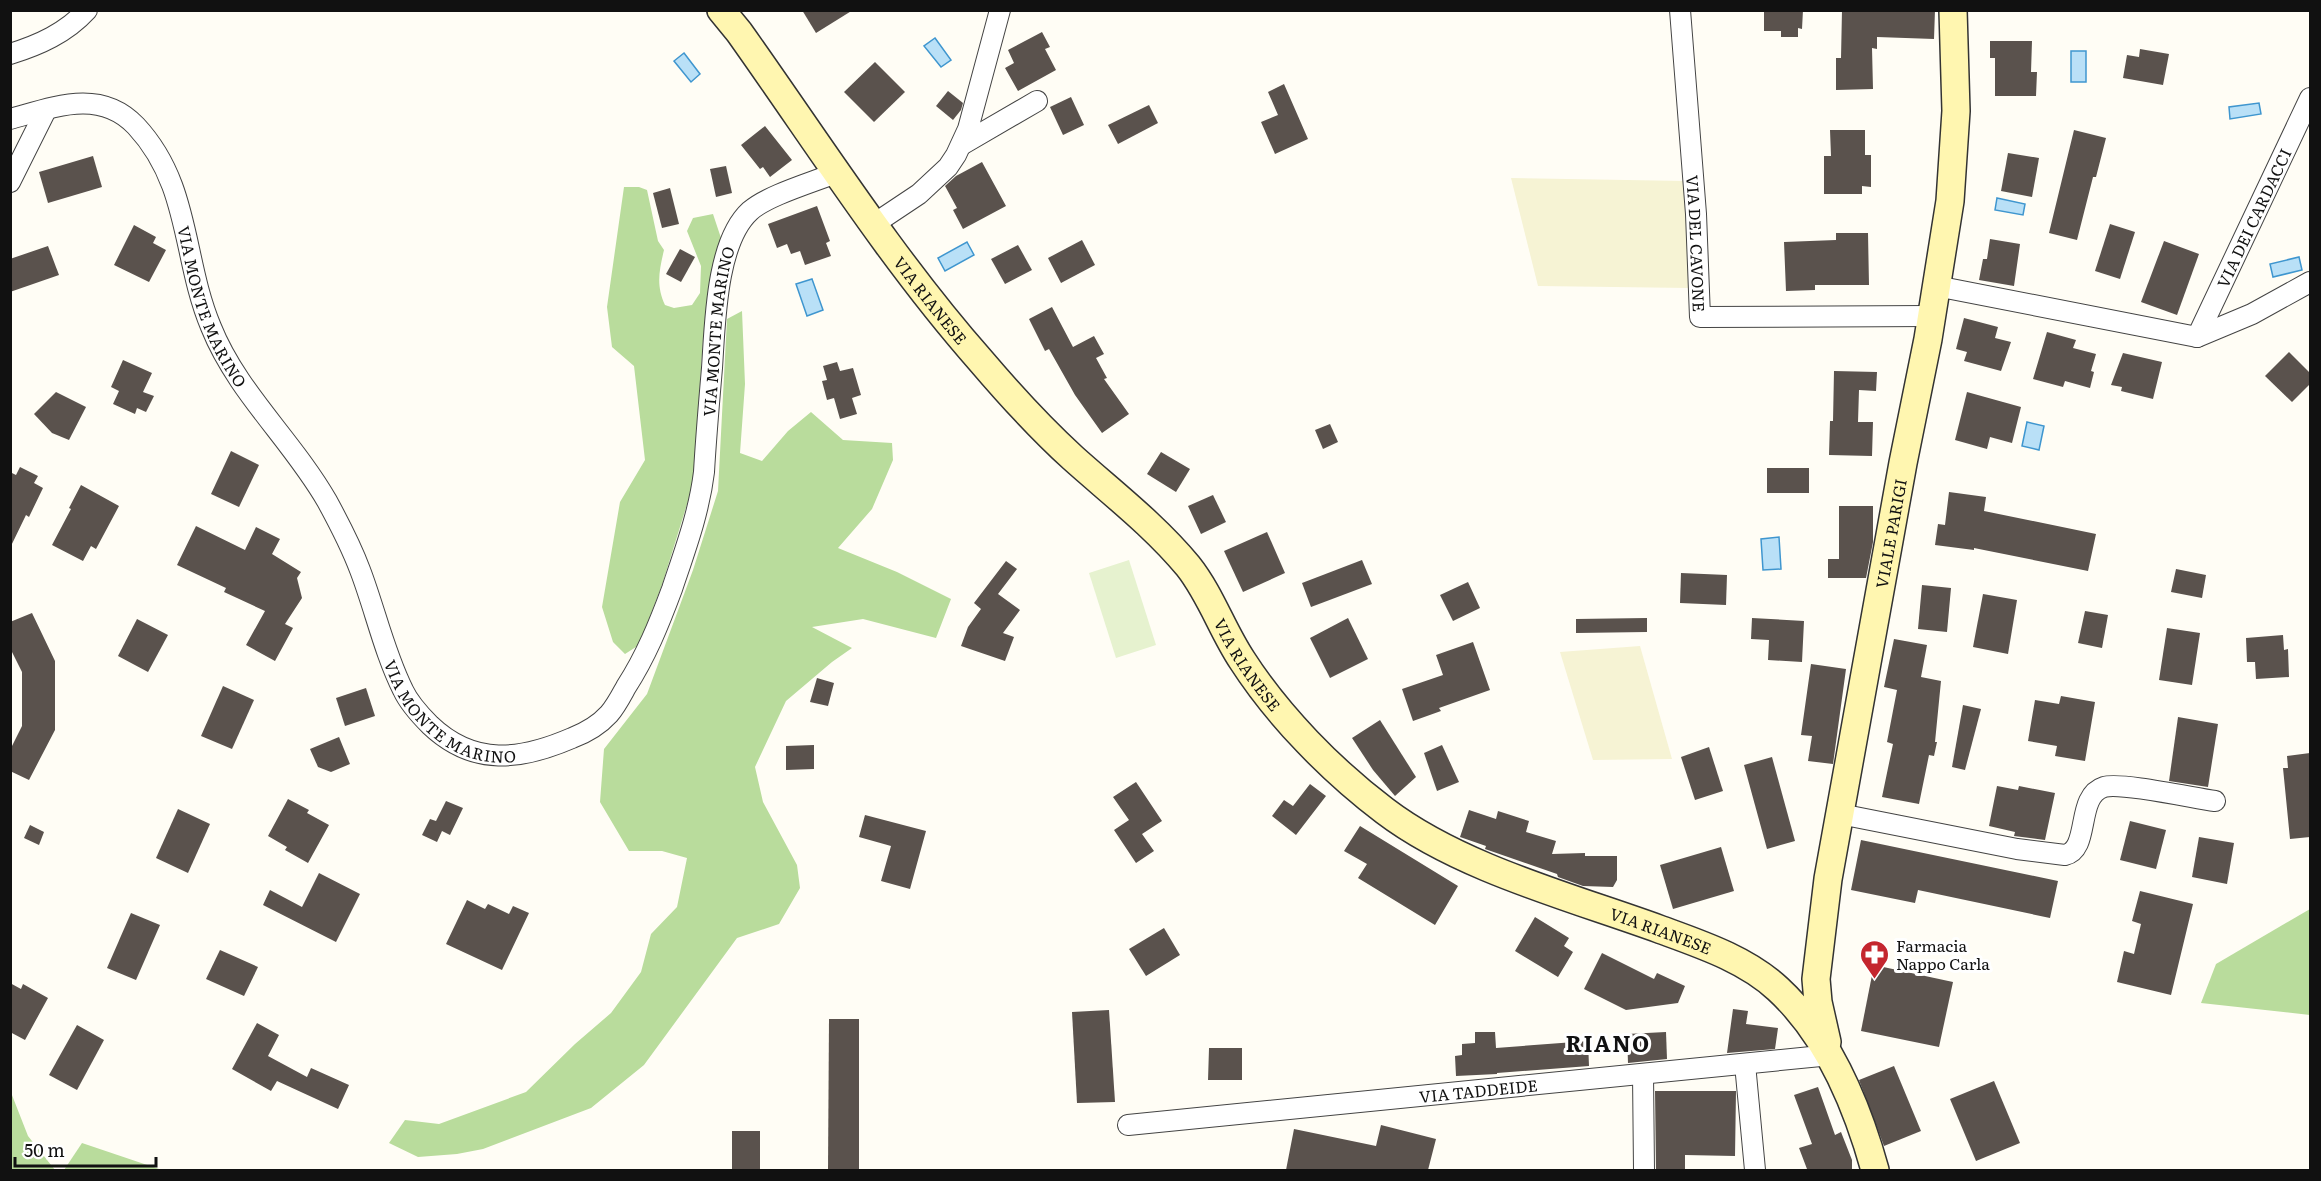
<svg xmlns="http://www.w3.org/2000/svg" width="2321" height="1181" font-family="Literata,serif">
  <rect width="100%" height="100%" fill="#fffdf5"/>
  <g fill="#f6f3d4">
    <path d="M1511 178 1685 181 1689 288 1538 286Z"/>
    <path d="M1640 646 1672 759 1593 760 1560 652Z"/>
  </g>
  <g fill="#b9dc9c">
    <path d="M624 187H639L647 190 658 241 664 250C659 271 656 286 665 305L674 308 692 305 700 293 701 266 687 231 693 218 713 214 721 238 703 340 693 485 662 585 639 645 625 654 613 642 602 607 620 502 645 460 634 366 612 347 607 307Z"/>
    <path d="M742 311 745 384 740 453 762 461 788 431 811 412 843 440 892 443 893 460 872 509 838 548 897 572 951 599 936 638 863 619 812 627 852 648 832 662 786 701 755 767 763 802 797 865 800 888 779 924 737 938 644 1065 591 1108 483 1149 457 1154 418 1157 389 1143 405 1120 439 1124 526 1092 575 1044 611 1013 641 972 651 934 677 907 687 858 662 851H629L600 802 604 749 647 694 693 570 718 491 727 319Z"/>
    <path d="M2310 909V1015L2201 1003 2216 964Z"/>
    <path d="M10 1090 28 1136 55 1170H11Z"/>
    <path d="M82 1143 162 1170H64Z"/>
  </g>
  <path fill="#e6f2cf" d="M1129 560 1156 645 1116 658 1089 573Z"/>
  <g fill="#b9e0f7" stroke="#3f96cf" stroke-width="1.5">
    <path d="M935 38 951 60 941 67 924 46Z"/>
    <rect x="2071" y="51" width="15" height="31"/>
    <path d="M684 53 700 74 691 82 674 61Z"/>
    <path d="M2259 103 2261 114 2230 119 2229 107Z"/>
    <path d="M1997 198 2025 204 2023 215 1995 210Z"/>
    <path d="M967 242 974 255 945 271 938 258Z"/>
    <path d="M2299 257 2302 270 2273 277 2270 264Z"/>
    <path d="M812 279 823 310 807 316 796 284Z"/>
    <path d="M2027 422 2044 426 2039 450 2022 446Z"/>
    <path d="M1779 537 1781 569 1763 570 1761 539Z"/>
  </g>
  <g fill="#5a524d">
    <path d="M802 10H853L816 33Z"/>
    <path d="M1764 10H1803L1802 29 1798 28V37H1781V31H1764Z"/>
    <path d="M1842 10H1935L1934 39 1877 37V49L1872 48 1873 89 1836 90V58H1841Z"/>
    <path d="M1042 32 1050 47 1045 49 1056 70 1018 91 1005 68 1014 63 1008 50Z"/>
    <path d="M1990 41H2032L2031 72H2037L2036 96H1995V58H1990Z"/>
    <path d="M2140 49 2169 54 2163 85 2123 78 2127 55 2139 57Z"/>
    <path d="M875 62 905 92 874 122 844 92Z"/>
    <path d="M1284 84 1308 139 1275 154 1261 122 1278 115 1268 92Z"/>
    <path d="M948 91 963 103 961 110 953 120 936 106Z"/>
    <path d="M1071 97 1084 125 1063 135 1050 107Z"/>
    <path d="M1149 105 1158 123 1118 144 1108 125Z"/>
    <path d="M765 126 792 160 770 177 763 167 760 169 741 145Z"/>
    <path d="M1830 130H1865V155H1871V187L1862 186V194H1824V156H1831Z"/>
    <path d="M2074 130 2106 138 2096 177H2093L2077 240 2049 233Z"/>
    <path d="M2008 153 2039 158 2032 197 2001 191Z"/>
    <path d="M93 156 102 187 48 203 39 172Z"/>
    <path d="M982 162 1006 206 963 229 953 210 957 208 945 186 956 176Z"/>
    <path d="M726 166 732 193 716 197 710 169Z"/>
    <path d="M670 188 679 224 662 228 653 193Z"/>
    <path d="M817 206 830 241 826 243 831 256 805 265 800 251 791 254 787 244 777 248 768 224Z"/>
    <path d="M2110 224 2135 232 2120 279 2095 271Z"/>
    <path d="M134 225 156 237 153 243 166 250 149 282 114 265Z"/>
    <path d="M1836 233H1868L1869 285H1815V290L1786 291 1784 242 1836 240Z"/>
    <path d="M1990 239 2020 244 2014 286 1979 280 1983 259H1987Z"/>
    <path d="M1082 240 1095 265 1061 283 1048 258Z"/>
    <path d="M2164 241 2199 254 2177 315 2141 302Z"/>
    <path d="M1018 245 1032 270 1005 284 991 259Z"/>
    <path d="M48 246 59 275 10 292V259Z"/>
    <path d="M680 249 695 257 681 282 666 274Z"/>
    <path d="M1052 307 1073 347 1094 336 1104 354 1096 358 1107 378 1104 379 1129 414 1102 433 1075 395 1049 349 1045 351 1029 319Z"/>
    <path d="M1964 318 1998 327 1995 338 2011 342 2001 371 1964 361 1967 352 1956 349Z"/>
    <path d="M2047 332 2076 340 2073 348 2096 354 2091 371 2094 372 2090 388 2065 381 2063 387 2033 379Z"/>
    <path d="M2289 352 2310 373V384L2292 402 2265 376Z"/>
    <path d="M2123 353 2162 362 2153 399 2121 391 2122 387 2111 385Z"/>
    <path d="M123 360 152 373 143 392 154 396 146 412 137 408 135 414 113 404 119 391 111 387Z"/>
    <path d="M837 362 840 371 853 368 861 395 852 398 857 414 840 419 834 398 827 400 822 381 827 380 823 366Z"/>
    <path d="M1834 371 1877 372 1876 391 1859 390 1858 422H1873L1872 456 1829 455 1830 421H1833Z"/>
    <path d="M56 392 86 407 69 440 52 433 34 414Z"/>
    <path d="M1967 392 2021 407 2012 443 1990 437 1987 449 1955 440Z"/>
    <path d="M1330 424 1338 442 1323 449 1315 430Z"/>
    <path d="M231 451 259 465 239 507 211 494Z"/>
    <path d="M1161 452 1190 469 1176 492 1147 474Z"/>
    <path d="M20 467 38 476 34 483 43 488 29 517 26 515 10 548V472L16 475Z"/>
    <rect x="1767" y="468" width="42" height="25"/>
    <path d="M81 485 119 506 96 549 91 546 83 561 52 545 71 509 69 508Z"/>
    <path d="M1949 492 1986 497 1984 511 2096 534 2088 571 1974 548V550L1935 545 1938 524 1945 525Z"/>
    <path d="M1213 495 1226 522 1201 534 1188 506Z"/>
    <path d="M1839 506H1873V542L1866 578H1828V559H1839Z"/>
    <path d="M196 526 245 550 256 527 280 539 272 554 301 572 297 578 302 598 285 624 293 628 275 661 246 645 265 611 224 592 226 588 177 565Z"/>
    <path d="M1267 532 1285 573 1243 592 1224 551Z"/>
    <path d="M1362 560 1372 584 1311 607 1302 583Z"/>
    <path d="M1006 561 1017 569 998 594 1020 610 1003 633 1014 637 1005 661 961 646 968 627 981 609 974 603Z"/>
    <path d="M2176 569 2206 575 2202 598 2171 592Z"/>
    <path d="M1681 573 1727 575 1726 605 1680 603Z"/>
    <path d="M1468 582 1480 608 1453 621 1440 595Z"/>
    <path d="M1922 585 1951 588 1947 632 1918 629Z"/>
    <path d="M1983 594 2017 600 2008 654 1973 647Z"/>
    <path d="M2085 611 2108 615 2102 648 2078 643Z"/>
    <path d="M32 613 55 661V730L29 780 10 771V750L22 726V672L10 648V622Z"/>
    <path d="M1348 618 1368 659 1330 678 1310 638Z"/>
    <path d="M1647 618V632L1576 633V619Z"/>
    <path d="M1752 618 1804 621 1802 662 1768 660 1769 640 1751 639Z"/>
    <path d="M137 619 168 635 148 672 118 656Z"/>
    <path d="M2167 628 2200 633 2192 685 2159 680Z"/>
    <path d="M2283 635 2284 650 2288 649 2289 677 2256 679 2255 662H2247L2246 638Z"/>
    <path d="M1894 639 1927 645 1921 677 1941 681 1935 742H1937L1934 756 1929 755 1919 804 1882 797 1893 744 1887 742 1897 690 1884 687Z"/>
    <path d="M1473 642 1490 690 1439 708 1441 711 1413 721 1402 689 1443 675 1436 655Z"/>
    <path d="M1811 664 1846 669 1833 764 1808 761 1812 736 1801 735Z"/>
    <path d="M817 678 834 683 828 706 810 702Z"/>
    <path d="M223 686 254 700 232 749 201 736Z"/>
    <path d="M366 688 375 716 345 726 336 698Z"/>
    <path d="M2061 696 2095 702 2085 761 2055 756 2057 746 2028 741 2035 700 2059 704Z"/>
    <path d="M1963 705 1981 709 1965 770 1952 767Z"/>
    <path d="M2178 717 2218 724 2208 787 2169 781Z"/>
    <path d="M1380 720 1416 777 1395 796 1373 770 1352 738Z"/>
    <path d="M339 737 350 764 331 772 318 767 310 749Z"/>
    <path d="M814 745V769L786 770V746Z"/>
    <path d="M1442 745 1459 782 1437 791 1424 753Z"/>
    <path d="M1709 747 1723 791 1695 800 1681 757Z"/>
    <path d="M2310 753V837L2290 839 2283 768H2288L2287 756Z"/>
    <path d="M1772 757 1795 841 1767 849 1744 765Z"/>
    <path d="M1136 782 1162 821 1142 834 1154 851 1136 863 1114 830 1129 820 1113 797Z"/>
    <path d="M1310 784 1326 796 1296 835 1272 816 1284 800 1293 806Z"/>
    <path d="M1997 786 2018 790 2019 786 2055 793 2045 840 2014 836 2015 832 1989 826Z"/>
    <path d="M288 799 309 810 307 813 329 825 308 863 285 850 287 847 268 836Z"/>
    <path d="M446 801 463 808 450 835 442 831 437 842 422 835 430 819 436 821Z"/>
    <path d="M178 809 210 824 188 873 156 858Z"/>
    <path d="M1469 810 1496 819 1498 811 1529 821 1526 832 1556 841 1552 854 1585 853V856H1617V880L1613 887 1583 886 1558 877 1557 874 1485 849 1486 846 1460 837Z"/>
    <path d="M865 815 926 831 910 889 881 881 891 846 859 837Z"/>
    <path d="M2130 821 2166 830 2156 869 2120 860Z"/>
    <path d="M30 825 44 832 39 845 24 838Z"/>
    <path d="M1360 826 1458 886 1435 925 1358 878 1367 864 1344 851Z"/>
    <path d="M2199 837 2234 843 2227 884 2192 877Z"/>
    <path d="M1861 840 2058 881 2050 918 1918 890 1915 903 1851 890Z"/>
    <path d="M1721 847 1734 891 1673 909 1660 865Z"/>
    <path d="M319 873 360 894 336 942 263 905 270 890 302 907Z"/>
    <path d="M2140 891 2193 904 2171 995 2117 982 2124 951 2134 954 2141 924 2132 921Z"/>
    <path d="M467 900 485 909 488 904 509 914 513 906 529 913 502 970 446 944Z"/>
    <path d="M131 913 160 925 136 980 107 968Z"/>
    <path d="M1535 917 1569 938 1564 946 1573 952 1558 977 1515 951Z"/>
    <path d="M1164 928 1180 955 1146 976 1129 949Z"/>
    <path d="M220 950 258 967 244 996 206 979Z"/>
    <path d="M1602 953 1654 979 1657 973 1685 986 1678 1003 1626 1010 1584 989Z"/>
    <path d="M1874 965 1953 982 1939 1047 1861 1031Z"/>
    <path d="M10 983 21 989 23 984 48 998 25 1040 10 1032Z"/>
    <path d="M1733 1009 1748 1011 1746 1024 1778 1028 1775 1049 1727 1053Z"/>
    <path d="M1109 1010 1115 1102 1077 1103 1072 1012Z"/>
    <path d="M829 1019H859V1170H828Z"/>
    <path d="M257 1023 279 1035 268 1056 307 1077 311 1068 349 1085 338 1109 277 1081 271 1091 232 1069Z"/>
    <path d="M77 1025 104 1040 77 1090 49 1075Z"/>
    <path d="M1475 1032H1495L1496 1048 1588 1041 1589 1066 1497 1073V1074L1456 1076 1455 1056 1462 1055V1044L1475 1043Z"/>
    <path d="M1666 1032 1667 1059 1628 1063 1627 1034Z"/>
    <path d="M1209 1048H1242V1080H1208Z"/>
    <path d="M1894 1066 1921 1131 1884 1146 1859 1080Z"/>
    <path d="M1994 1081 2020 1143 1976 1161 1950 1099Z"/>
    <path d="M1818 1087 1835 1135 1841 1132 1852 1160V1169H1807L1799 1148 1812 1144 1794 1095Z"/>
    <path d="M1655 1091H1736L1735 1156 1685 1155V1170H1656Z"/>
    <path d="M1381 1125 1436 1139 1428 1170H1286L1294 1129 1376 1146Z"/>
    <rect x="732" y="1131" width="28" height="39"/>
  </g>
  <g fill="none" stroke-linecap="round" stroke-linejoin="round">
    <defs>
      <g id="street">
        <path id="s1" d="M1680 10 1696 214 1700 317 1931 316"/>
        <path d="M10 54C39 45 66 33 87 10"/>
        <path id="s2" d="M10 119C54 107 100 88 136 126 191 185 182 258 211 327 237 392 292 440 327 501 339 523 351 546 360 570 375 609 384 652 403 690 409 703 420 715 430 725 474 767 521 760 572 738 585 733 599 725 609 714 616 706 621 696 626 687 646 656 659 624 672 589 685 550 699 513 704 472 706 437 709 403 712 368 715 324 716 242 750 211 768 195 814 182 838 172"/>
        <path d="M963 144 1037 101"/>
        <path d="M10 182 46 110"/>
        <path d="M874 224 919 194 948 167 956 155 968 129 1000 10"/>
        <path d="M1936 286 2197 337 2252 314 2310 282"/>
        <path id="s3" d="M2197 337 2310 98"/>
        <path d="M1840 814 2017 849 2065 855C2091 849 2075 796 2104 787 2121 782 2193 798 2215 801"/>
        <path d="M1745 1064 1755 1170"/>
        <path d="M1643 1074 1644 1170"/>
        <path id="s4" d="M1128 1125 1831 1055"/>
      </g>
      <g id="secondary">
        <path id="s5" d="M721 10 739 32C818 143 891 259 981 361 1010 395 1040 428 1073 458 1112 493 1154 525 1188 566 1211 595 1222 630 1242 660 1278 716 1332 771 1385 811 1460 868 1571 897 1659 929 1700 944 1746 959 1778 989 1829 1036 1857 1105 1875 1170"/>
        <path id="s6" d="M1827 1042 1818 1002 1816 979 1828 879 1903 463 1928 339 1950 201 1956 111 1953 10"/>
      </g>
    </defs>
    <use href="#street" stroke="#444" stroke-width="22"/>
    <use href="#secondary" stroke="#333" stroke-width="30"/>
    <use href="#street" stroke="#fff" stroke-width="20"/>
    <use href="#secondary" stroke="#fff6b0" stroke-width="27"/>
  </g>
  <defs>
    <symbol id="pharmacy-pin" viewBox="-11 -11 22 30"><path d="M0 17L-7.5 6A9.5 9.5 0 1 1 7.5 6Z" fill="#c4262e" stroke="#fff"/><path d="M-2-6h4v4h4v4h-4v4h-4v-4h-4v-4h4Z" fill="#fff"/></symbol>
  </defs>
  <g fill-rule="evenodd">
    <use href="#pharmacy-pin" x="1858" y="938" width="33" height="45"/>
  </g>
  <g text-anchor="middle" dominant-baseline="central" stroke-width="6" stroke-linejoin="round" paint-order="stroke">
    <g font-size="16" fill="#111" stroke="#fff">
      <text stroke="none"><textPath href="#s3" startOffset="132">VIA DEI CARDACCI</textPath></text>
      <text stroke="none"><textPath href="#s1" startOffset="234">VIA DEL CAVONE</textPath></text>
      <text stroke="none"><textPath href="#s5" startOffset="358">VIA RIANESE</textPath></text>
      <text stroke="none"><textPath href="#s2" startOffset="332">VIA MONTE MARINO</textPath></text>
      <text stroke="none"><textPath href="#s2" startOffset="1410">VIA MONTE MARINO</textPath></text>
      <text stroke="none"><textPath href="#s6" startOffset="516">VIALE PARIGI</textPath></text>
      <text stroke="none"><textPath href="#s5" startOffset="844">VIA RIANESE</textPath></text>
      <text stroke="none"><textPath href="#s2" startOffset="818">VIA MONTE MARINO</textPath></text>
      <text stroke="none"><textPath href="#s5" startOffset="1348">VIA RIANESE</textPath></text>
      <text stroke="none"><textPath href="#s4" startOffset="352">VIA TADDEIDE</textPath></text>
    </g>
    <g font-size="16" fill="#111" stroke="#fff" text-anchor="start">
      <text x="1896" y="945">Farmacia<tspan x="1896" dy="18">Nappo Carla</tspan></text>
    </g>
    <g font-size="22" font-weight="bold" letter-spacing="1.5" fill="#111" stroke="#fff">
      <text x="1608" y="1042">RIANO</text>
    </g>
  </g>
  <rect width="2321" height="1181" fill="none" stroke="#111111" stroke-width="24"/>
  <path d="M15 1157v9h141v-9" fill="none" stroke="#111111" stroke-width="3"/>
  <text x="24" y="1157" font-size="18" fill="#111111" stroke="#ffffff" stroke-width="4.5" paint-order="stroke">50 m</text>
</svg>
